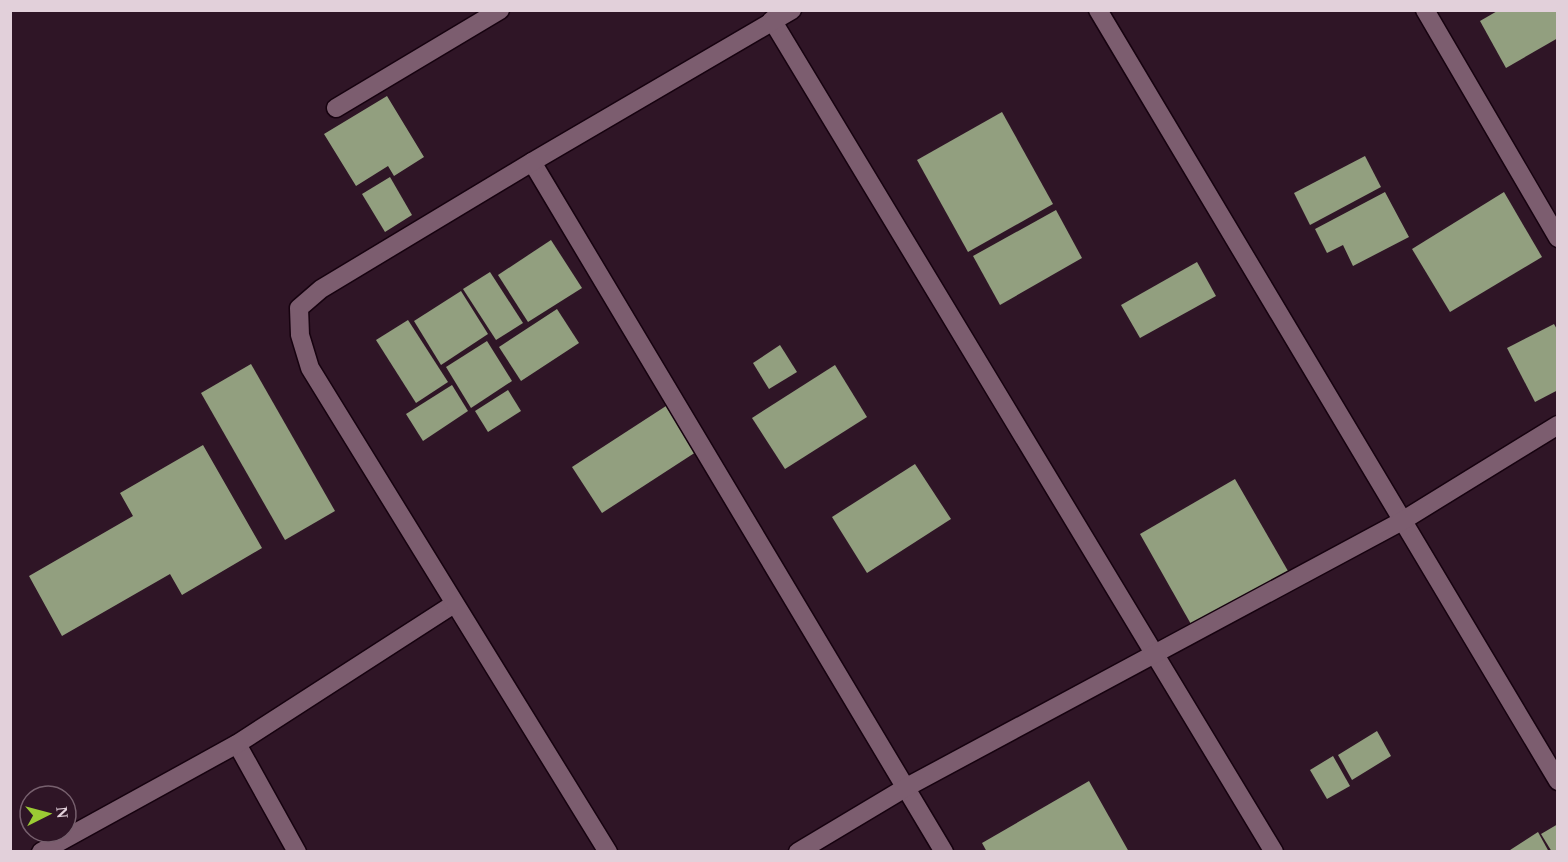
<svg xmlns="http://www.w3.org/2000/svg" width="1568" height="862" font-family="Georgia,serif">
  <rect width="100%" height="100%" fill="#2f1526"/>
  <g fill="#929f7f">
    <path d="M1499 10H1558V38L1506 68 1480 21Z"/>
    <path d="M387 96 424 157 394 176 388 166 356 186 324 134Z"/>
    <path d="M1002 112 1053 204 968 252 917 160Z"/>
    <path d="M1365 156 1381 187 1310 225 1294 193Z"/>
    <path d="M390 177 412 215 385 232 362 194Z"/>
    <path d="M1385 192 1409 237 1353 266 1343 245 1327 253 1315 229Z"/>
    <path d="M1504 192 1542 257 1450 312 1412 249Z"/>
    <path d="M1056 210 1082 258 1000 305 973 256Z"/>
    <path d="M551 240 582 288 528 322 498 275Z"/>
    <path d="M1197 262 1216 296 1140 338 1121 305Z"/>
    <path d="M490 272 523 323 496 340 463 289Z"/>
    <path d="M461 291 488 334 441 365 414 321Z"/>
    <path d="M557 309 579 343 521 381 499 347Z"/>
    <path d="M408 320 448 382 416 403 376 340Z"/>
    <path d="M1554 324 1558 331V390L1535 402 1507 348Z"/>
    <path d="M487 341 512 381 471 408 446 367Z"/>
    <path d="M780 345 797 372 769 389 753 363Z"/>
    <path d="M251 364 335 511 285 540 201 393Z"/>
    <path d="M835 365 867 417 785 469 752 418Z"/>
    <path d="M452 385 468 411 423 441 406 414Z"/>
    <path d="M508 390 521 411 488 432 475 411Z"/>
    <path d="M666 406 696 452 602 513 572 467Z"/>
    <path d="M203 445 262 548 182 595 170 574 62 636 29 576 133 516 120 493Z"/>
    <path d="M915 464 951 519 867 573 832 517Z"/>
    <path d="M1235 479 1288 571 1192 626 1140 534Z"/>
    <path d="M1377 731 1391 756 1352 780 1338 755Z"/>
    <path d="M1333 756 1350 786 1327 799 1310 770Z"/>
    <path d="M1089 781 1129 852H987L982 843Z"/>
    <path d="M1558 824V852H1552L1541 834Z"/>
    <path d="M1538 832 1549 852H1507Z"/>
  </g>
  <g fill="none" stroke-linecap="round" stroke-linejoin="round">
    <defs>
      <g id="minor">
        <path d="M1098 10 1558 781"/>
        <path d="M1425 10 1558 238"/>
        <path d="M772 20 1274 852"/>
        <path d="M336 108 500 10"/>
        <path d="M532 162 944 852"/>
        <path d="M237 744 297 852"/>
        <path d="M41 852 237 744 454 604"/>
        <path d="M608 852 310 368 300 335 299 308 321 289 532 162 792 10"/>
        <path d="M798 852 905 788 1402 521 1558 425"/>
      </g>
    </defs>
    <use href="#minor" stroke="#16020f" stroke-width="21"/>
    <use href="#minor" stroke="#7c5d6f" stroke-width="18"/>
  </g>
  <rect width="1568" height="862" fill="none" stroke="#e2d0da" stroke-width="24"/>
  <g transform="translate(48 814) rotate(84)"><circle r="28" fill="#2f1526" stroke="#77606e" stroke-width="1.5"/>
  <path d="M0-4.5L10 22L0 15L-10 22Z" fill="#9bcb34"/>
  <text y="-9" font-size="16" font-weight="bold" text-anchor="middle" fill="#e2d0da">N</text>
  </g>
</svg>
